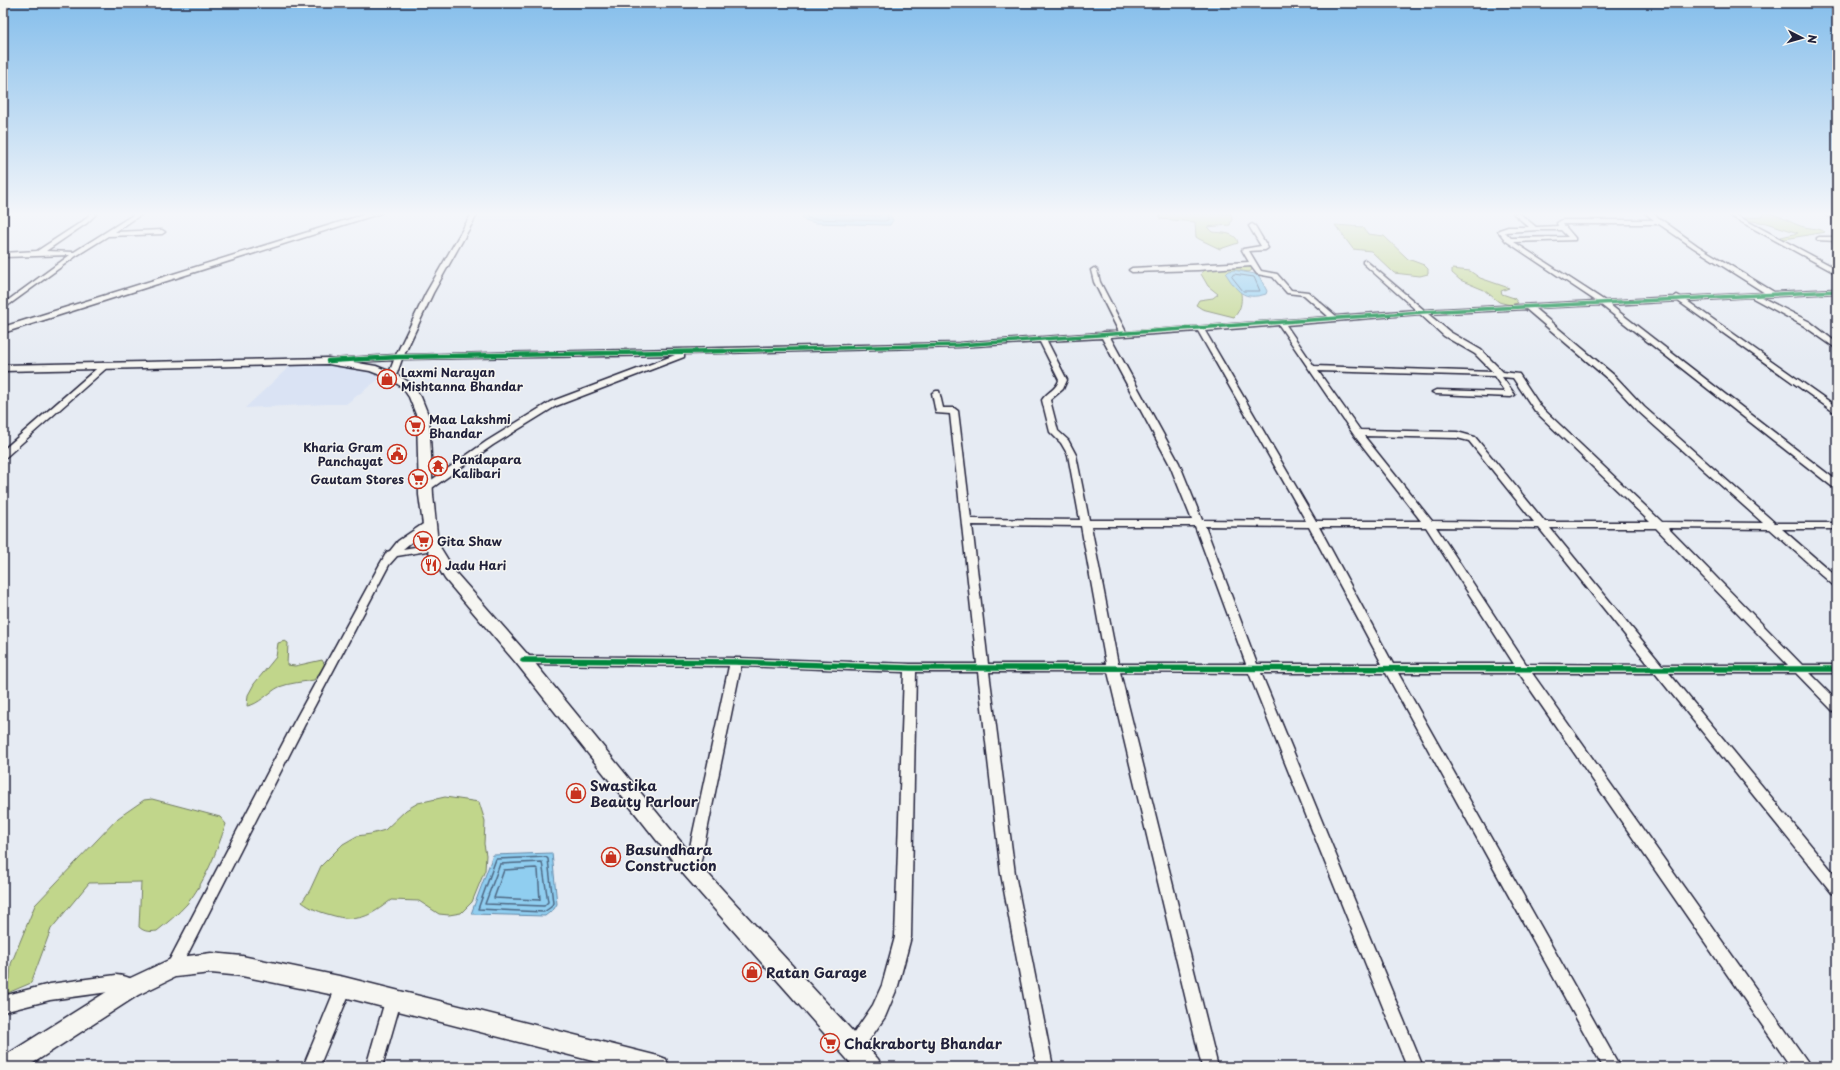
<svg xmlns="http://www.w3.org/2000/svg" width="1840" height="1070" font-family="'Playpen Sans',sans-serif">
  <rect width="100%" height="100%" fill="#e6ebf3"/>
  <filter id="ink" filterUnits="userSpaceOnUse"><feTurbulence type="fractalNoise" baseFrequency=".025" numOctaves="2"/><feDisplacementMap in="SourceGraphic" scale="8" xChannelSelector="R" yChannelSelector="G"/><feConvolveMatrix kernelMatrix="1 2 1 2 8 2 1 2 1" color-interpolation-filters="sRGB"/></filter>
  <g filter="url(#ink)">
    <g fill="#dae3f4">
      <path d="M479 213H542L537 222H475Z"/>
      <path d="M292 364 326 365 361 369 383 376 346 404H327L245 408Z"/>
    </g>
    <g fill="#c1d68b" stroke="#727c63">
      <path d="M1159 213 1231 214 1232 219 1230 225 1207 227 1212 232C1221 233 1237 232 1238 243L1220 249 1199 239 1196 237 1195 222 1160 219Z"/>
      <path d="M1763 213C1777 213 1785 220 1798 225 1807 229 1816 227 1825 232L1785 239 1777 238 1798 233 1767 223 1744 220V218L1763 217Z"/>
      <path d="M1335 225 1363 227 1368 234 1384 236 1408 259 1424 265 1428 269V274L1420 276 1394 273 1371 251 1353 249Z"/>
      <path d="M1222 263 1250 265 1252 270 1249 272 1234 270C1240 285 1247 304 1234 317L1202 309 1196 305 1199 300 1213 298 1218 294 1208 286 1201 274 1206 267Z"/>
      <path d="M1452 269 1470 271 1480 278 1509 288 1501 291 1502 294 1514 298 1518 303 1510 305 1499 302 1484 290 1460 280 1452 273Z"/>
      <path d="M285 641 288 643 287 665 295 666 322 660 325 665 314 680C303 682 289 683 279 687 269 692 258 705 247 706L248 695 254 684 276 657 278 643Z"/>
      <path d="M445 797 479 802 485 821 484 844 486 855 485 870 472 902 461 913 449 915 439 914 419 901 391 900C369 917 358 923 331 915 320 912 311 909 302 902L310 890 321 866 343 844 357 836 371 834 385 830 406 810 418 803Z"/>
      <path d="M152 799 220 817 226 824C216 853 206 880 187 904 178 914 167 923 157 931 150 932 144 932 139 927L141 882 89 883 51 929 31 983 3 995V987L10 979 11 964 35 905 118 818 144 800Z"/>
    </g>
    <g fill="#90cef0" stroke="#6489a8">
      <path d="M803 213H889L893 220 890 225H884L816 223 804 220 802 217Z"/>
      <path d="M1234 270 1255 274 1259 276 1267 291 1266 294C1243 301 1237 291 1226 274L1229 271Z"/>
      <path d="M552 853 557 904 554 909 545 916 471 914 493 855Z"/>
    </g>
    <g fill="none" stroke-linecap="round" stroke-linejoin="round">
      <g stroke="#4e6783" stroke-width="1">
        <path d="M807 213V218L813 219 884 221 888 220 887 213"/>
        <path d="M812 213 880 216 882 213"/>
        <path d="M1234 274 1254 277 1260 291H1243L1232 277Z"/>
      </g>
      <g stroke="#4e6783" stroke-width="1.5">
        <path d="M546 857 548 859 553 903 551 907 544 912 478 909 496 859Z"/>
        <path d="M542 862 548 902 544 906 485 904 500 864Z"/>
        <path d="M536 868 538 870 540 900 494 898 504 870Z"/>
      </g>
      <defs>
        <g id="minor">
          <path d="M91 213H97L87 223 46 251 74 252 136 213H143L115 232 162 230 165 232 162 234 108 236 76 256 3 309V304L70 255 3 257V253L37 251 83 221Z"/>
          <path d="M472 213H478L433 293 404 355 959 343 1101 333 1104 332H1119L1094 282 1091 270 1094 268 1097 270 1100 282 1126 332 1329 317 1304 295 1287 293 1273 277 1257 274 1251 266 1198 270 1132 272 1129 270 1132 268 1249 262 1242 250 1243 249 1261 246 1249 226 1252 224 1255 226 1268 248 1265 250 1249 251 1261 271 1277 274 1291 290 1308 292 1336 316 1416 310 1363 263V261L1365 260 1424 310 1596 301 1506 241 1498 231 1499 230 1508 227H1529L1513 213H1519L1536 227 1558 226 1557 223 1562 220H1654L1645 213H1652L1698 246 1774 292 1837 289V293L1761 297 1810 322 1837 343V349L1804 326 1751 297 1687 301 1837 407V414L1678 301 1610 305 1837 481V489L1834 488 1601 305 1534 308 1615 376 1644 407 1775 523H1837V529H1782L1837 577V586L1833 585 1770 529 1668 528 1802 665H1837V673H1810L1837 700V713L1833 711 1796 673H1669L1837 877V894L1832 893 1655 673H1532L1807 1061 1809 1067H1791L1519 673H1398L1620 1067H1603L1386 673H1261L1423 1067H1407L1249 673 1120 672 1218 1067H1202L1108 672H989L1015 874 1053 1067H1037L1001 874 978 672H916L911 937 898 986 885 1017 859 1055 853 1057 847 1055 845 1049 847 1043 873 1005 882 985 895 937 904 672 741 666 699 870 697 874 692 876 687 874 685 870 729 666 523 664 519 663 517 660 519 657 523 656 736 658 910 664H977L950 414 936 413 932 393 936 391H939L943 408H954L958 411 971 519 1080 520 1068 455 1061 443 1050 432 1042 400C1047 392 1057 389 1059 380L1040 342 959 347 684 354V357L556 406 493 445 429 490H423L421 488 423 486 487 441 550 402 675 355 402 359 396 376 392 378 388 376 394 360 328 363 327 361 331 359 396 355 426 293ZM1563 224H1659L1694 248 1765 293 1681 297 1677 295 1674 297 1605 301 1514 242 1575 240V238ZM1537 230H1561L1568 237 1511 238 1505 232ZM1526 309 1609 380 1638 411 1763 523 1662 522 1541 407 1519 374 1503 372 1481 350 1450 332 1428 314ZM1420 314 1444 336 1475 354 1493 372 1314 366 1286 325ZM1279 325 1354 435 1421 521H1316L1205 331ZM1198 331 1306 521 1202 520 1179 463 1110 337ZM1102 338 1169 463 1192 520H1089L1076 455 1068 440 1058 431 1050 400 1063 389 1067 380 1047 341ZM1318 371 1494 376 1505 392 1436 390 1432 392 1436 394 1511 397 1515 395 1502 377 1513 378 1535 411 1650 522H1545L1475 437 1457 432 1360 430ZM1364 436 1457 438 1469 441 1534 522 1432 521ZM972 525 1081 526 1106 664H988ZM1091 526H1195L1246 664H1118ZM1205 526 1309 527 1382 664H1257ZM1319 527H1426L1514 664H1393ZM1436 527 1539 528 1649 665 1526 664ZM1550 528H1656L1788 665H1662Z"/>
          <path d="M1725 213H1732L1837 269V274Z"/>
          <path d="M1822 213H1829L1837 217V221Z"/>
          <path d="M1819 237H1837V241L1817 240V238Z"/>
          <path d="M103 363H109L110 365 6 457 3 458V450Z"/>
          <path d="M429 520 432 521 434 523 432 525 403 549 433 544 438 547 433 550 397 556 389 565 305 724 178 973 173 975 168 973 165 968 168 963 293 724 380 564 387 552 390 551 398 541Z"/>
          <path d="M116 975C126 976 135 978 139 988L137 993 131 996 122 991H116L50 1000 3 1012V996L50 984Z"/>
          <path d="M344 979 350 982 352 987 319 1067H303L338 982Z"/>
          <path d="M393 993 399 995 401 1001 382 1067H366L385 1001 387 995Z"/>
        </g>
        <g id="tertiary">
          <path d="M369 213H381L3 333V327Z"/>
          <path d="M211 953 242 956 344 977 658 1056 666 1059 669 1067H616L344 997 242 976 211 973 175 977 138 995 27 1067H3V1057L124 981 173 958Z"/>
        </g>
        <path id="secondary" d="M328 358 376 366 396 374 410 383 421 397 429 417 433 495 437 534 440 547 456 573 529 656 699 864 878 1059 882 1067H854L685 876 517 664 445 579 426 547 419 495 417 417 409 397 402 387 388 378 370 371 328 364 3 371V365Z"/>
      </defs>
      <use href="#minor" stroke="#22223b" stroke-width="3"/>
      <use href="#tertiary" stroke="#22223b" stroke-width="3"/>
      <use href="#secondary" stroke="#22223b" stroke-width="3"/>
      <use href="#minor" fill="#f6f6f2" fill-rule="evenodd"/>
      <use href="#tertiary" fill="#f6f6f2" fill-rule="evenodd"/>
      <use href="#secondary" fill="#f6f6f2" fill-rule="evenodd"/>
      <defs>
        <path id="cycleway-far2" d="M683 352 959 345 1422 312 1837 291"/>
        <path id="cycleway-far1" d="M328 361 399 357 724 351"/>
        <path id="cycleway" d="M523 660 736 662 910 668 1837 669"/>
      </defs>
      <use href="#cycleway-far2" stroke="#f6f6f2" stroke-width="5"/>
      <use href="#cycleway-far1" stroke="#f6f6f2" stroke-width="6"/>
      <use href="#cycleway" stroke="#f6f6f2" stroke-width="8"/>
      <use href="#cycleway-far2" stroke="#00873e" stroke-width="3.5"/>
      <use href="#cycleway-far1" stroke="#00873e" stroke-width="4.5"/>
      <use href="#cycleway" stroke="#00873e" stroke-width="5.5"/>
    </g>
  </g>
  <linearGradient id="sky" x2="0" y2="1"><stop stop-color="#85beeb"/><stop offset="0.59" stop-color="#f4f6fa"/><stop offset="1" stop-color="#f4f6fa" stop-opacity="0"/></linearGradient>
  <rect width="1840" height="363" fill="url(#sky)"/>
  <defs>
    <symbol id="shop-ring" viewBox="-11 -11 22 22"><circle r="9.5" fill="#f6f6f2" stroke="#c8321e" stroke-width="1.5"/><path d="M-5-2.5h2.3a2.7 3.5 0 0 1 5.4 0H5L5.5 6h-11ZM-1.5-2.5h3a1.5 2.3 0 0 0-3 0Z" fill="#c8321e"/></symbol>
    <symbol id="supermarket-ring" viewBox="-11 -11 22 22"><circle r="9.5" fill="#f6f6f2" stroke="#c8321e" stroke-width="1.5"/><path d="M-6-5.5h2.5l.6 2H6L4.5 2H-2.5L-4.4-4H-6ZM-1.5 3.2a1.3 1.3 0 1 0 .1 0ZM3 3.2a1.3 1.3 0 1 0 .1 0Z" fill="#c8321e"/></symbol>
    <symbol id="civic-ring" viewBox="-11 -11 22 22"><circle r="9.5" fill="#f6f6f2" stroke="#c8321e" stroke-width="1.5"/><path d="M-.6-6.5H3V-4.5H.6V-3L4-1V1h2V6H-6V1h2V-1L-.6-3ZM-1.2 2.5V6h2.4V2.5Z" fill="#c8321e"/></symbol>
    <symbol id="temple-ring" viewBox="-11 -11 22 22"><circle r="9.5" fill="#f6f6f2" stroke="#c8321e" stroke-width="1.5"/><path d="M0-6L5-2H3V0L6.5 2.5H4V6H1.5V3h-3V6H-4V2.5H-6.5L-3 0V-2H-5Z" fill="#c8321e"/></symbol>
    <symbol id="restaurant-ring" viewBox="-11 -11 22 22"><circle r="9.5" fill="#f6f6f2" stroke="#c8321e" stroke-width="1.5"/><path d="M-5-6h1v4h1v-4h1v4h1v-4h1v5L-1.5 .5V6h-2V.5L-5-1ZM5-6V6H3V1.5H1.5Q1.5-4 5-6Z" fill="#c8321e"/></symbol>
  </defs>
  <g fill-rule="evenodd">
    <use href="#shop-ring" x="376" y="368" width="22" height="22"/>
    <use href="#supermarket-ring" x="404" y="415" width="22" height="22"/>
    <use href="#civic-ring" x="386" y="443" width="22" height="22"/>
    <use href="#temple-ring" x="427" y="455" width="22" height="22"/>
    <use href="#supermarket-ring" x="407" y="468" width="22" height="22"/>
    <use href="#supermarket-ring" x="412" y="530" width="22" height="22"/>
    <use href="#restaurant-ring" x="420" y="554" width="22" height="22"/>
    <use href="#shop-ring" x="565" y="782" width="22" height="22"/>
    <use href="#shop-ring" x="600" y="846" width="22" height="22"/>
    <use href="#shop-ring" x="741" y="961" width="22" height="22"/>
    <use href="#supermarket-ring" x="819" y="1032" width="22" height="22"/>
  </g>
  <g text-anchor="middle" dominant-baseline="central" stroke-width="3" stroke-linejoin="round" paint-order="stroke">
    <g font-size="12" font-weight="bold" fill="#22223b" stroke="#f6f6f2" text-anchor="start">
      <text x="401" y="372">Laxmi Narayan<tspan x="401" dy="14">Mishtanna Bhandar</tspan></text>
      <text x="429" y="419">Maa Lakshmi<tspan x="429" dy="14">Bhandar</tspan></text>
      <text x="383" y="447" text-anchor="end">Kharia Gram<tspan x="383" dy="14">Panchayat</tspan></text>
      <text x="452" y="459">Pandapara<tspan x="452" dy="14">Kalibari</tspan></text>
      <text x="404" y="479" text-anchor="end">Gautam Stores</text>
      <text x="437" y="541">Gita Shaw</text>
      <text x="445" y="565">Jadu Hari</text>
    </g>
    <g font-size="14" font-weight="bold" fill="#22223b" stroke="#f6f6f2" text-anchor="start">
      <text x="590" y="785">Swastika<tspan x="590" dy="16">Beauty Parlour</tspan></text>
      <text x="625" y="849">Basundhara<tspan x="625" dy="16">Construction</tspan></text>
      <text x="766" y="972">Ratan Garage</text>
      <text x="844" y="1043">Chakraborty Bhandar</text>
    </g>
  </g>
  <rect width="1840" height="1070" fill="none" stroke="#f6f6f2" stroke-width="16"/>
  <rect x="8" y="8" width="1824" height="1054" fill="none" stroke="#22223b" stroke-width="1.5" filter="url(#ink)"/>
  <g transform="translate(1802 38) rotate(96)" stroke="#f6f6f2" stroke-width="3" paint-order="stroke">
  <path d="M0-3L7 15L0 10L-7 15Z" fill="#22223b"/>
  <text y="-6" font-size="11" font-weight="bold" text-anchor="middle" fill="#22223b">N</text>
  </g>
</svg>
